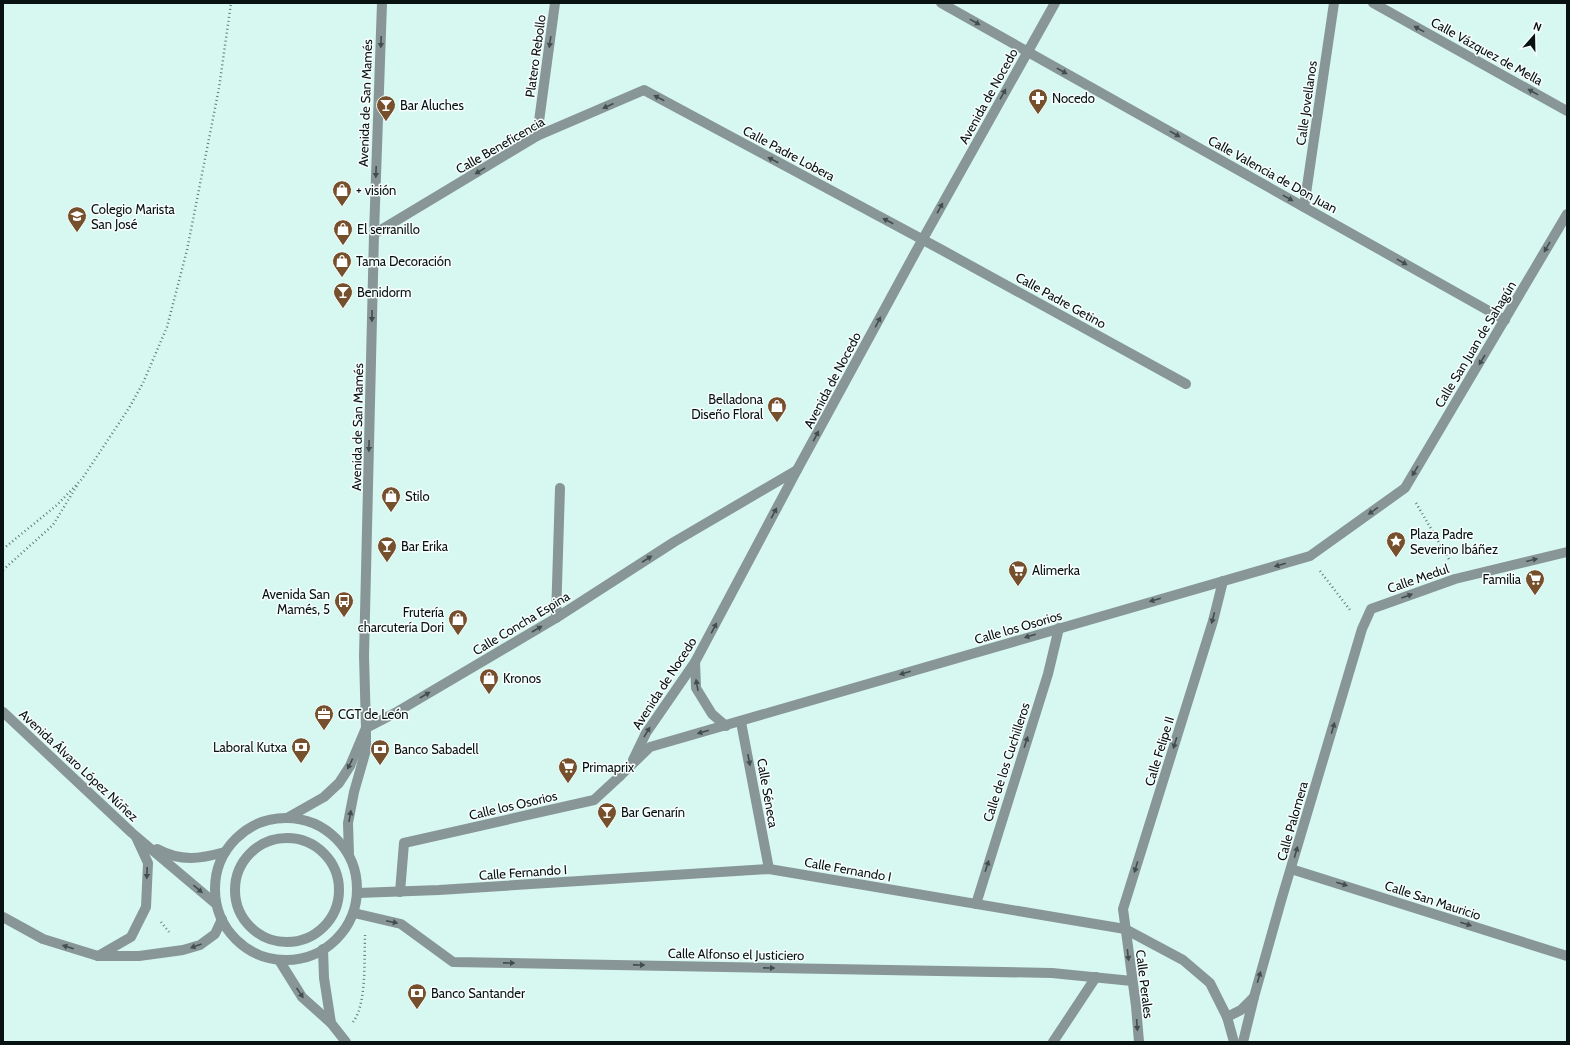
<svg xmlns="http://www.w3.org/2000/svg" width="1570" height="1045" font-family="Cabin,sans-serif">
  <rect width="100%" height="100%" fill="#d7f8f0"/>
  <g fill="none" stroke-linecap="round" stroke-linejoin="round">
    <g stroke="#667b76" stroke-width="2.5" stroke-dasharray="1 3" stroke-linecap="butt">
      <path d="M1416 503 1450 561"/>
      <path d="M3 549 57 505 82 479 129 408 143 383 167 327 187 250 219 88 231 3"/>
      <path d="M3 570 53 525 78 484"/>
      <path d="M1320 571 1350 610"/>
      <path d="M161 922 169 932"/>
      <path d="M353 1022C367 1004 364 958 365 935"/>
    </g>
    <g stroke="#889697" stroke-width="10">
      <path d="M1304 207 1334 3"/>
      <circle cx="287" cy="890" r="52"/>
      <path d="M400 892 404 843 594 800 620 776"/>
    </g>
    <g stroke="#889697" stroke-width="10">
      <path d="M941 3 1505 320"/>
      <path d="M1373 3 1567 111"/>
      <path d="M537 136 555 3"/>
      <path d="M374 234 537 136 644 90 942 250 1186 384"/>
      <path d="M556 618 560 488"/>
      <path d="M695 662 696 688 712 714 726 726"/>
      <path d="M741 722 769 869"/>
      <path d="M633 760 646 733 695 662 797 470 914 255 1055 3"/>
      <path d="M620 776 650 747 1310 556 1405 488 1567 214"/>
      <path d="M287 818 324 797 339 783 350 766 366 728 364 656 374 234 382 3"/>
      <path d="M349 855 348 823 354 792 366 750V728L395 713 556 618 674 542 797 470"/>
      <path d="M1291 869 1567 956"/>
      <path d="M358 893 439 890 769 869 1125 929 1183 960 1210 983 1227 1017 1234 1042"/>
      <path d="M976 904 1048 674 1059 628"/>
      <path d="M354 913 401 924 453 962 1052 973 1132 981"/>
      <path d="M3 917 43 939 98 956H139L183 950 200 945 215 934 222 919"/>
      <path d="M323 949 324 978 331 1023"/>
      <path d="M98 956 131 937 146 907 148 863 136 837"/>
      <path d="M279 960 302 997 331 1023 346 1042"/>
      <path d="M1227 1017 1241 1010 1254 997"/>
      <path d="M1053 1042 1096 977"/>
      <path d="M1139 1042 1136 1006 1123 909 1213 621 1223 581"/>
      <path d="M1243 1042 1254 997 1281 901 1362 629 1371 609 1455 579 1567 552"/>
    </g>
    <g stroke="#889697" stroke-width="10">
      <path d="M3 712 132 833 216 904"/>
      <circle cx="286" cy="889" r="71"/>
      <path d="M157 849C181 862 200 859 225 852"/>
    </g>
  </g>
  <defs><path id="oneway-solid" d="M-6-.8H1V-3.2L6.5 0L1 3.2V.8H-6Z"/></defs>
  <g fill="#424e4d">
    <use href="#oneway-solid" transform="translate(975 22) rotate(29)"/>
    <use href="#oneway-solid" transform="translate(1419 29) rotate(-151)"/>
    <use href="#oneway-solid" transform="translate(381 42) rotate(92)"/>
    <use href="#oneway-solid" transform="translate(550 42) rotate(98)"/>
    <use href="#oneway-solid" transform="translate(1062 71) rotate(29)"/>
    <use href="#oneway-solid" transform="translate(1533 92) rotate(-151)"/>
    <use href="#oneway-solid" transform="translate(1003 94) rotate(-61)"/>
    <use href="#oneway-solid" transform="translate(659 98) rotate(-152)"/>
    <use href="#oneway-solid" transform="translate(608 106) rotate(156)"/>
    <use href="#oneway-solid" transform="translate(1175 134) rotate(29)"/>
    <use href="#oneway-solid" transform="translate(773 160) rotate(-152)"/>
    <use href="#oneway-solid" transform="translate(480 171) rotate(149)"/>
    <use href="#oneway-solid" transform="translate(376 172) rotate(92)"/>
    <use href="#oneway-solid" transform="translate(1288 198) rotate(29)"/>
    <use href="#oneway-solid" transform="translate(940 208) rotate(-61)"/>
    <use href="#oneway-solid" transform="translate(888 221) rotate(-152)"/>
    <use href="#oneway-solid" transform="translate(1547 247) rotate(120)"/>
    <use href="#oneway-solid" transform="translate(1402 262) rotate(29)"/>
    <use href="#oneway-solid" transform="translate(372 316) rotate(91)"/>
    <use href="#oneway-solid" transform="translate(878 322) rotate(-62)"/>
    <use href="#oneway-solid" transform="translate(1482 360) rotate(121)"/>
    <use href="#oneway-solid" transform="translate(816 436) rotate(-62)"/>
    <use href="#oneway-solid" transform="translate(369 446) rotate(91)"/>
    <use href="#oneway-solid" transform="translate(1415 471) rotate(121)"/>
    <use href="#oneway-solid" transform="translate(1373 511) rotate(144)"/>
    <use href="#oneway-solid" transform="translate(774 513) rotate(-62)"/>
    <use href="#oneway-solid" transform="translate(647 559) rotate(-33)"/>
    <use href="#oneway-solid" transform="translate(1532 560) rotate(-14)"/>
    <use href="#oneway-solid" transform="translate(1280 565) rotate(164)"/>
    <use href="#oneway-solid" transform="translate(1407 596) rotate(-20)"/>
    <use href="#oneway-solid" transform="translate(1155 600) rotate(164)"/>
    <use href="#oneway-solid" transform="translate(1213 618) rotate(105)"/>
    <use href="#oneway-solid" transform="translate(714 628) rotate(-62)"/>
    <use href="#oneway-solid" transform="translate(537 629) rotate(-30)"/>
    <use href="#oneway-solid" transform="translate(1030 636) rotate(164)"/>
    <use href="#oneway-solid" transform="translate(905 673) rotate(164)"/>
    <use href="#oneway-solid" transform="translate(697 685) rotate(-100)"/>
    <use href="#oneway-solid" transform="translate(425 695) rotate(-30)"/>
    <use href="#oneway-solid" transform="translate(1333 728) rotate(-74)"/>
    <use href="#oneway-solid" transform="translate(647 732) rotate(-59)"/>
    <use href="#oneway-solid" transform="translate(703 732) rotate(164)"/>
    <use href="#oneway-solid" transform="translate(1026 742) rotate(-72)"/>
    <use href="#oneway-solid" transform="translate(1175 743) rotate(107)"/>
    <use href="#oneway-solid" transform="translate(749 760) rotate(79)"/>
    <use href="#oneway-solid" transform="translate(350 764) rotate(116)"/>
    <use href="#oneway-solid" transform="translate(350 816) rotate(-80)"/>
    <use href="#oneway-solid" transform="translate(1296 852) rotate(-74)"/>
    <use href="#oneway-solid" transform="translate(987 866) rotate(-72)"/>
    <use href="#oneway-solid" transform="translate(1136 867) rotate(107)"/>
    <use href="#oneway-solid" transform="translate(147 873) rotate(92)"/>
    <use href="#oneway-solid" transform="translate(1342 884) rotate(18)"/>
    <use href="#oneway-solid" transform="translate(198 889) rotate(40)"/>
    <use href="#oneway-solid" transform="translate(392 922) rotate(12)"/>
    <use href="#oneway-solid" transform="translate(1466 924) rotate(18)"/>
    <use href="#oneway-solid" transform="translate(196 946) rotate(160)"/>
    <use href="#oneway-solid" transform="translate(68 947) rotate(-162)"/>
    <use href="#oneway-solid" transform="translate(1128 955) rotate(83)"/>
    <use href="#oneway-solid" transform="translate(509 963) rotate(1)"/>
    <use href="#oneway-solid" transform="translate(639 965) rotate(1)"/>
    <use href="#oneway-solid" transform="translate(769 968) rotate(1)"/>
    <use href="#oneway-solid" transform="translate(1259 977) rotate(-74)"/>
    <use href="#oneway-solid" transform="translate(300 993) rotate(56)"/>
    <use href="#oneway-solid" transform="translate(1137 1025) rotate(86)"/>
  </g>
  <defs>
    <symbol id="pharmacy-pin" viewBox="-11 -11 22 30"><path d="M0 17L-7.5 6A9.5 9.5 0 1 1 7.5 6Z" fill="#76502c" stroke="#f8fefd"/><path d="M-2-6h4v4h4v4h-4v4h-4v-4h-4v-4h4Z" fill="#fff"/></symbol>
    <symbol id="bar-pin" viewBox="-11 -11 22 30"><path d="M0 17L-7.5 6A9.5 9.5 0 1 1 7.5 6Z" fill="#76502c" stroke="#f8fefd"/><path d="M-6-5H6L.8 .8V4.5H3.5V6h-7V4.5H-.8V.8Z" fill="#fff"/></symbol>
    <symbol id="shop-pin" viewBox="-11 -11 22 30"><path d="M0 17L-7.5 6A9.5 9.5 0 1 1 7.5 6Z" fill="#76502c" stroke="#f8fefd"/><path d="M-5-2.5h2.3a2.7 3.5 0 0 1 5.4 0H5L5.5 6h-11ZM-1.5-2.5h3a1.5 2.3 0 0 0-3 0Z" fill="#fff"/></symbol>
    <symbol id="school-pin" viewBox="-11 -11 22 30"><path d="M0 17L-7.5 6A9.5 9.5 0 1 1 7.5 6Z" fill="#76502c" stroke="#f8fefd"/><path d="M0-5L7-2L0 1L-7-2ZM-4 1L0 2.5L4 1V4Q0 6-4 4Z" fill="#fff"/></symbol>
    <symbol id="sight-pin" viewBox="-11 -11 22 30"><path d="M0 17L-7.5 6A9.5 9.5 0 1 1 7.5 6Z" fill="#76502c" stroke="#f8fefd"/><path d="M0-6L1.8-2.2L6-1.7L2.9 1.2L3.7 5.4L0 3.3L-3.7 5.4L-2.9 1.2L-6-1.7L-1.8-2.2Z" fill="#fff"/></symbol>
    <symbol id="supermarket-pin" viewBox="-11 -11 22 30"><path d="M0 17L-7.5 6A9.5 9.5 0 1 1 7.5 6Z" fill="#76502c" stroke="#f8fefd"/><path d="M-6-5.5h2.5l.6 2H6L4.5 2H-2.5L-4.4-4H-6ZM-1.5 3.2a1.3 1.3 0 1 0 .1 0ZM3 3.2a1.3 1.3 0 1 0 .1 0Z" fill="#fff"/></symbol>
    <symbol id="bus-pin" viewBox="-11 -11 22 30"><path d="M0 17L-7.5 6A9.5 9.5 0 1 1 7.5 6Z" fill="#76502c" stroke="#f8fefd"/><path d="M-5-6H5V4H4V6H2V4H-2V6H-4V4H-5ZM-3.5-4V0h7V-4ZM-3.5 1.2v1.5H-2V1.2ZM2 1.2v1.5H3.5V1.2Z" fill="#fff"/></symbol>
    <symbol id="office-pin" viewBox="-11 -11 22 30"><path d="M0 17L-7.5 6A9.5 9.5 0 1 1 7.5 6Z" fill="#76502c" stroke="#f8fefd"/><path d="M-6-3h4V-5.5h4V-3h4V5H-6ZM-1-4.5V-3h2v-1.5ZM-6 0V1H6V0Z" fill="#fff"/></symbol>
    <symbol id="bank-pin" viewBox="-11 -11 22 30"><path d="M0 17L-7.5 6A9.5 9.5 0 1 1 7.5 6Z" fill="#76502c" stroke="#f8fefd"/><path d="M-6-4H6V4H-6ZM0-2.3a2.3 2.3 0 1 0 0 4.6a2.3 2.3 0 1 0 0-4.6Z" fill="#fff"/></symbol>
  </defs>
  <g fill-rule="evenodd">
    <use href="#pharmacy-pin" x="1027" y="87" width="22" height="30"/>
    <use href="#bar-pin" x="375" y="94" width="22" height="30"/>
    <use href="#shop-pin" x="331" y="179" width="22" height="30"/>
    <use href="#school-pin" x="66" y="205" width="22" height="30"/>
    <use href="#shop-pin" x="332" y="218" width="22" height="30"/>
    <use href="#shop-pin" x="331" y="250" width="22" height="30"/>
    <use href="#bar-pin" x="332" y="281" width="22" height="30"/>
    <use href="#shop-pin" x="766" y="395" width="22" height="30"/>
    <use href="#shop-pin" x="380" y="485" width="22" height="30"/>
    <use href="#sight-pin" x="1385" y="530" width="22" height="30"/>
    <use href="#bar-pin" x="376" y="535" width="22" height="30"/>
    <use href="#supermarket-pin" x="1007" y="559" width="22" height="30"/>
    <use href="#supermarket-pin" x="1524" y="568" width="22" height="30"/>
    <use href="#bus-pin" x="333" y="590" width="22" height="30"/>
    <use href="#shop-pin" x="447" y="608" width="22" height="30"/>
    <use href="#shop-pin" x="478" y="667" width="22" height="30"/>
    <use href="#office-pin" x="313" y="703" width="22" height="30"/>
    <use href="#bank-pin" x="290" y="736" width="22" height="30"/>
    <use href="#bank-pin" x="369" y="738" width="22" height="30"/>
    <use href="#supermarket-pin" x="557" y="756" width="22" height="30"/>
    <use href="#bar-pin" x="596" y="801" width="22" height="30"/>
    <use href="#bank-pin" x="406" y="982" width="22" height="30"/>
  </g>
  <g text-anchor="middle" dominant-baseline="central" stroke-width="3" stroke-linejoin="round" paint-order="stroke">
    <g font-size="13" fill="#081311" stroke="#f8fefd">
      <text transform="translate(1487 51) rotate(29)">Calle Vázquez de Mella</text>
      <text transform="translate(535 56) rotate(-82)">Platero Rebollo</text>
      <text transform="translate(988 96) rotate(-61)">Avenida de Nocedo</text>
      <text transform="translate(365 103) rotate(-88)">Avenida de San Mamés</text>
      <text transform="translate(1306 103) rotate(-82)">Calle Jovellanos</text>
      <text transform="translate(500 145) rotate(-30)">Calle Beneficencia</text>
      <text transform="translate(789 153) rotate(28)">Calle Padre Lobera</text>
      <text transform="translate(1273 174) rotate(29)">Calle Valencia de Don Juan</text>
      <text transform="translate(1061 300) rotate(29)">Calle Padre Getino</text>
      <text transform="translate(1475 344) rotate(-59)">Calle San Juan de Sahagún</text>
      <text transform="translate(832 380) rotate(-62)">Avenida de Nocedo</text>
      <text transform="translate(357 427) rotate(-89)">Avenida de San Mamés</text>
      <text transform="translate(1418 578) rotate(-19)">Calle Medul</text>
      <text transform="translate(521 623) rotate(-31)">Calle Concha Espina</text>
      <text transform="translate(1018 627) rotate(-16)">Calle los Osorios</text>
      <text transform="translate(664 683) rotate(-57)">Avenida de Nocedo</text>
      <text transform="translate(1159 751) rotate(-73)">Calle Felipe II</text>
      <text transform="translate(1006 762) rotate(-72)">Calle de los Cuchilleros</text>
      <text transform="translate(79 765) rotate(43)">Avenida Álvaro López Núñez</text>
      <text transform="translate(768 793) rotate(80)">Calle Séneca</text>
      <text transform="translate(513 805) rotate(-13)">Calle los Osorios</text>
      <text transform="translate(1292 821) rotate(-74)">Calle Palomera</text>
      <text transform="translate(848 869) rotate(10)">Calle Fernando I</text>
      <text transform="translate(523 872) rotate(-4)">Calle Fernando I</text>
      <text transform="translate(1433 900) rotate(18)">Calle San Mauricio</text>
      <text transform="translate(736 954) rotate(1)">Calle Alfonso el Justiciero</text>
      <text transform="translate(1145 984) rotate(83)">Calle Perales</text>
    </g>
    <g font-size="13" fill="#081311" stroke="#f8fefd" text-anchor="start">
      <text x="1052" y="98">Nocedo</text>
      <text x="400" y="105">Bar Aluches</text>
      <text x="356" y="190">+ visión</text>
      <text x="91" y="209">Colegio Marista<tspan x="91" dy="15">San José</tspan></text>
      <text x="357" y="229">El serranillo</text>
      <text x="356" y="261">Tama Decoración</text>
      <text x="357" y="292">Benidorm</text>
      <text x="763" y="399" text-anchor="end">Belladona<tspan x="763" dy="15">Diseño Floral</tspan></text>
      <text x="405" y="496">Stilo</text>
      <text x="1410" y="534">Plaza Padre<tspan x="1410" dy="15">Severino Ibáñez</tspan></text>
      <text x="401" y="546">Bar Erika</text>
      <text x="1032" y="570">Alimerka</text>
      <text x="1521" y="579" text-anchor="end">Familia</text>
      <text x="330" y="594" text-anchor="end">Avenida San<tspan x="330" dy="15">Mamés, 5</tspan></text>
      <text x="444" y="612" text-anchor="end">Frutería<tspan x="444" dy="15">charcutería Dori</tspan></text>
      <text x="503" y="678">Kronos</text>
      <text x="338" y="714">CGT de León</text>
      <text x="287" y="747" text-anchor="end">Laboral Kutxa</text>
      <text x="394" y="749">Banco Sabadell</text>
      <text x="582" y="767">Primaprix</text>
      <text x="621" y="812">Bar Genarín</text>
      <text x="431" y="993">Banco Santander</text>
    </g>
  </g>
  <rect width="1570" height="1045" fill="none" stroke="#081311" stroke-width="8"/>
  <g transform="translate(1534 36) rotate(20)" stroke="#f8fefd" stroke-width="3" paint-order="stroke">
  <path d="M0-3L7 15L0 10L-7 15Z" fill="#081311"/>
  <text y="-6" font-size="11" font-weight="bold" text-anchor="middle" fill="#081311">N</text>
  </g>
</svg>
